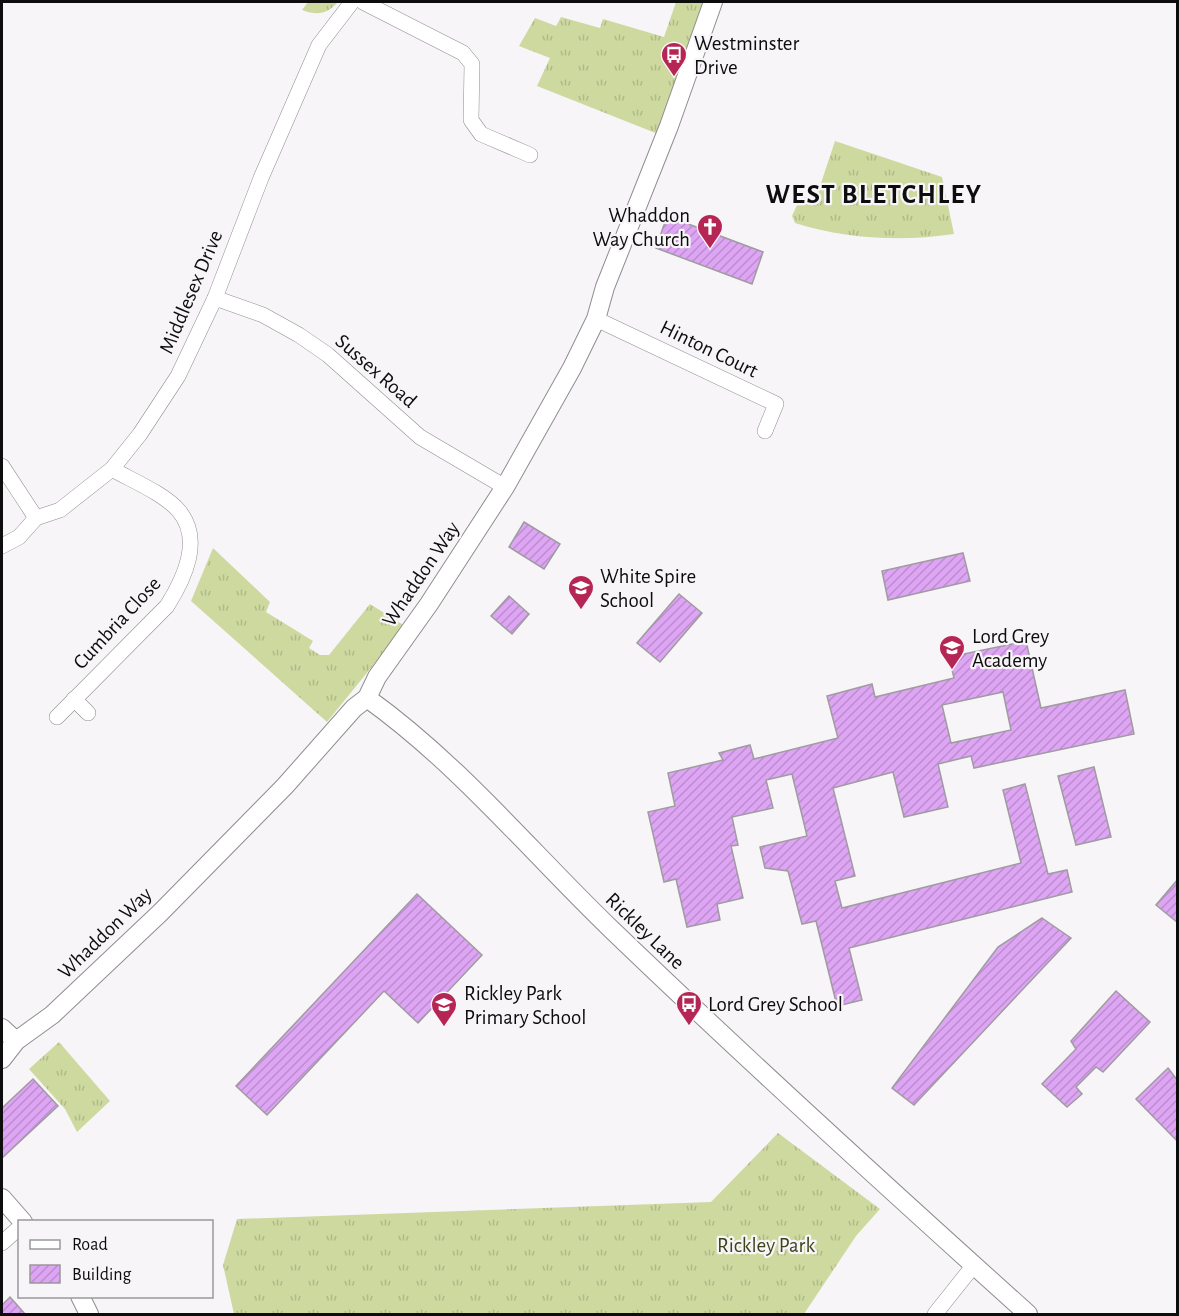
<svg xmlns="http://www.w3.org/2000/svg" width="1179" height="1316" font-family="'Alegreya Sans',sans-serif">
  <defs>
    <pattern id="grass-tufts" width="24" height="20" patternUnits="userSpaceOnUse" patternTransform="scale(1.5)"><rect width="24" height="20" fill="#ced9a0"/><path d="M3 7l-1-3M5 7V3M7 7l1-3M15 17l-1-3M17 17v-4M19 17l1-3" fill="none" stroke="#b0b989"/></pattern>
    <pattern id="building-hatch" width="6" height="6" patternUnits="userSpaceOnUse" patternTransform="scale(1.5)"><rect width="6" height="6" fill="#dda5f3"/><path d="M-1 1l2-2M0 6l6-6M5 7l2-2" fill="none" stroke="#bc8dcf"/></pattern>
  </defs>
  <rect width="100%" height="100%" fill="#f8f5f9"/>
  <g fill="url(#grass-tufts)">
    <path d="M308 2H338C327 14 318 16 302 10Z"/>
    <path d="M676 2 709 3 707 9 699 13 658 134 537 86 550 58 519 46 535 18 556 26 561 17 600 28 603 19 664 37Z"/>
    <path d="M835 141 942 177 954 234C901 242 846 239 795 223L792 216 801 196 815 201Z"/>
    <path d="M213 548 270 602 266 612 313 641 309 648 320 655H329L370 604 405 626 327 722 191 601Z"/>
    <path d="M59 1042 110 1101 77 1132 65 1109 29 1069Z"/>
    <path d="M778 1133 880 1209 856 1236 804 1314H234L223 1265 237 1219 711 1202Z"/>
  </g>
  <g fill="url(#building-hatch)" stroke="#9e9c9f" stroke-width="1.5" fill-rule="evenodd">
    <path d="M667 216 763 252 752 284 656 248Z"/>
    <path d="M524 522 560 544 544 569 509 547Z"/>
    <path d="M963 553 970 581 888 600 882 571Z"/>
    <path d="M679 594 702 613 660 662 637 643Z"/>
    <path d="M509 596 529 614 512 634 491 616Z"/>
    <path d="M1026 641 1041 708 1125 690 1134 734 974 768 971 756 938 764 948 807 904 817 893 772 833 788 855 876 835 881 842 908 1021 863 1003 790 1025 784 1048 874 1067 870 1072 892 849 948 862 1000 837 1006 816 921 802 924 788 871 765 868 760 847 807 836 792 774 766 780 773 808 732 817 738 845 731 846 743 898 717 904 720 920 687 927 676 879 664 882 648 812 675 806 668 773 723 760 719 753 750 745 754 759 838 738 827 696 872 684 875 697 954 678 949 657ZM1003 692 1011 730 951 743 942 705Z"/>
    <path d="M1094 767 1111 837 1076 845 1058 776Z"/>
    <path d="M1178 879V923L1156 905Z"/>
    <path d="M417 894 482 955 418 1023 384 991 267 1115 236 1086Z"/>
    <path d="M1042 918 1071 938 914 1105 892 1088 998 947Z"/>
    <path d="M1116 991 1150 1022 1103 1072 1096 1067 1076 1087 1082 1094 1067 1107 1042 1084 1076 1049 1071 1041Z"/>
    <path d="M1168 1068 1178 1081V1142L1136 1099Z"/>
    <path d="M33 1079 58 1106 2 1158V1108Z"/>
    <path d="M10 1297 25 1314H2V1305Z"/>
  </g>
  <g fill="none" stroke-linecap="round" stroke-linejoin="round">
    <defs>
      <g id="minor">
        <path d="M363 2 463 53 472 64 471 120 481 134 530 155"/>
        <path d="M215 298 263 315 299 335 328 355 420 437 505 487"/>
        <path d="M596 319 776 404 765 431"/>
        <path d="M2 466 36 518"/>
        <path d="M2 546 19 537 36 518 60 510 112 469 140 434 178 376 215 298 261 178 319 45 352 2"/>
        <path d="M74 699 88 713"/>
        <path d="M57 717 167 606C184 579 203 540 179 511 165 494 131 480 112 469"/>
        <path d="M2 1243 20 1227"/>
        <path d="M935 1314 974 1265"/>
      </g>
      <g id="tertiary">
        <path d="M367 698C459 764 530 851 611 929 748 1061 888 1188 1028 1314"/>
        <path d="M2 1028 16 1041"/>
        <path d="M2 1059 16 1041 52 1015 160 913 285 786 354 708 367 698 377 677 429 604 505 487 572 368 596 319 605 287 669 126 713 2"/>
        <path d="M2 1198 23 1222"/>
        <path d="M80 1296 89 1314"/>
      </g>
    </defs>
    <use href="#minor" stroke="#8f8d90" stroke-width="16"/>
    <use href="#tertiary" stroke="#8f8d90" stroke-width="20"/>
    <use href="#minor" stroke="#fff" stroke-width="15"/>
    <use href="#tertiary" stroke="#fff" stroke-width="18"/>
  </g>
  <defs>
    <symbol id="bus-pin" viewBox="-11 -11 22 30"><path d="M0 17L-7.5 6A9.5 9.5 0 1 1 7.5 6Z" fill="#b62654" stroke="#f8f5f9"/><path d="M-5-6H5V4H4V6H2V4H-2V6H-4V4H-5ZM-3.5-4V0h7V-4ZM-3.5 1.2v1.5H-2V1.2ZM2 1.2v1.5H3.5V1.2Z" fill="#fff"/></symbol>
    <symbol id="church-pin" viewBox="-11 -11 22 30"><path d="M0 17L-7.5 6A9.5 9.5 0 1 1 7.5 6Z" fill="#b62654" stroke="#f8f5f9"/><path d="M-1.2-6h2.4v3.5h3.3v2.4h-3.3V6h-2.4V-.1h-3.3v-2.4h3.3Z" fill="#fff"/></symbol>
    <symbol id="school-pin" viewBox="-11 -11 22 30"><path d="M0 17L-7.5 6A9.5 9.5 0 1 1 7.5 6Z" fill="#b62654" stroke="#f8f5f9"/><path d="M0-5L7-2L0 1L-7-2ZM-4 1L0 2.5L4 1V4Q0 6-4 4Z" fill="#fff"/></symbol>
  </defs>
  <g fill-rule="evenodd">
    <use href="#bus-pin" x="659" y="40" width="30" height="40"/>
    <use href="#church-pin" x="695" y="212" width="30" height="40"/>
    <use href="#school-pin" x="566" y="573" width="30" height="40"/>
    <use href="#school-pin" x="937" y="633" width="30" height="40"/>
    <use href="#bus-pin" x="674" y="989" width="30" height="40"/>
    <use href="#school-pin" x="429" y="990" width="30" height="40"/>
  </g>
  <g text-anchor="middle" dominant-baseline="central" stroke-width="4.5" stroke-linejoin="round" paint-order="stroke">
    <g font-size="21" fill="#0e0d0e" stroke="#f8f5f9" text-anchor="start">
      <text x="694" y="43">Westminster<tspan x="694" dy="24">Drive</tspan></text>
      <text x="690" y="215" text-anchor="end">Whaddon<tspan x="690" dy="24">Way Church</tspan></text>
      <text x="600" y="576">White Spire<tspan x="600" dy="24">School</tspan></text>
      <text x="972" y="636">Lord Grey<tspan x="972" dy="24">Academy</tspan></text>
      <text x="464" y="993">Rickley Park<tspan x="464" dy="24">Primary School</tspan></text>
      <text x="708" y="1004">Lord Grey School</text>
    </g>
    <g font-size="21" fill="#0e0d0e" stroke="#f8f5f9">
      <text transform="translate(191 292) rotate(-67)">Middlesex Drive</text>
      <text transform="translate(709 349) rotate(26)">Hinton Court</text>
      <text transform="translate(376 371) rotate(41)">Sussex Road</text>
      <text transform="translate(421 574) rotate(-56)">Whaddon Way</text>
      <text transform="translate(117 623) rotate(-47)">Cumbria Close</text>
      <text transform="translate(645 931) rotate(44)">Rickley Lane</text>
      <text transform="translate(105 933) rotate(-44)">Whaddon Way</text>
    </g>
    <g font-size="21" fill="#3d431b" stroke="#f8f5f9">
      <text x="766" y="1245">Rickley Park</text>
    </g>
    <g font-size="27" font-weight="bold" letter-spacing="1.5" fill="#0e0d0e" stroke="#f8f5f9">
      <text x="874" y="194">WEST BLETCHLEY</text>
    </g>
  </g>
  <rect width="1179" height="1316" fill="none" stroke="#0e0d0e" stroke-width="6"/>
  <rect x="18" y="1220" width="195" height="78" fill="#f8f5f9" stroke="#9a989b" stroke-width="1.5"/>
  <rect x="30" y="1240" width="30" height="9" fill="#ffffff" stroke="#9a989b" stroke-width="1.5"/>
  <text x="72" y="1250" font-size="18" fill="#0e0d0e">Road</text>
  <rect x="30" y="1265" width="30" height="18" fill="url(#building-hatch)" stroke="#9a989b" stroke-width="1.5"/>
  <text x="72" y="1280" font-size="18" fill="#0e0d0e">Building</text>
</svg>
